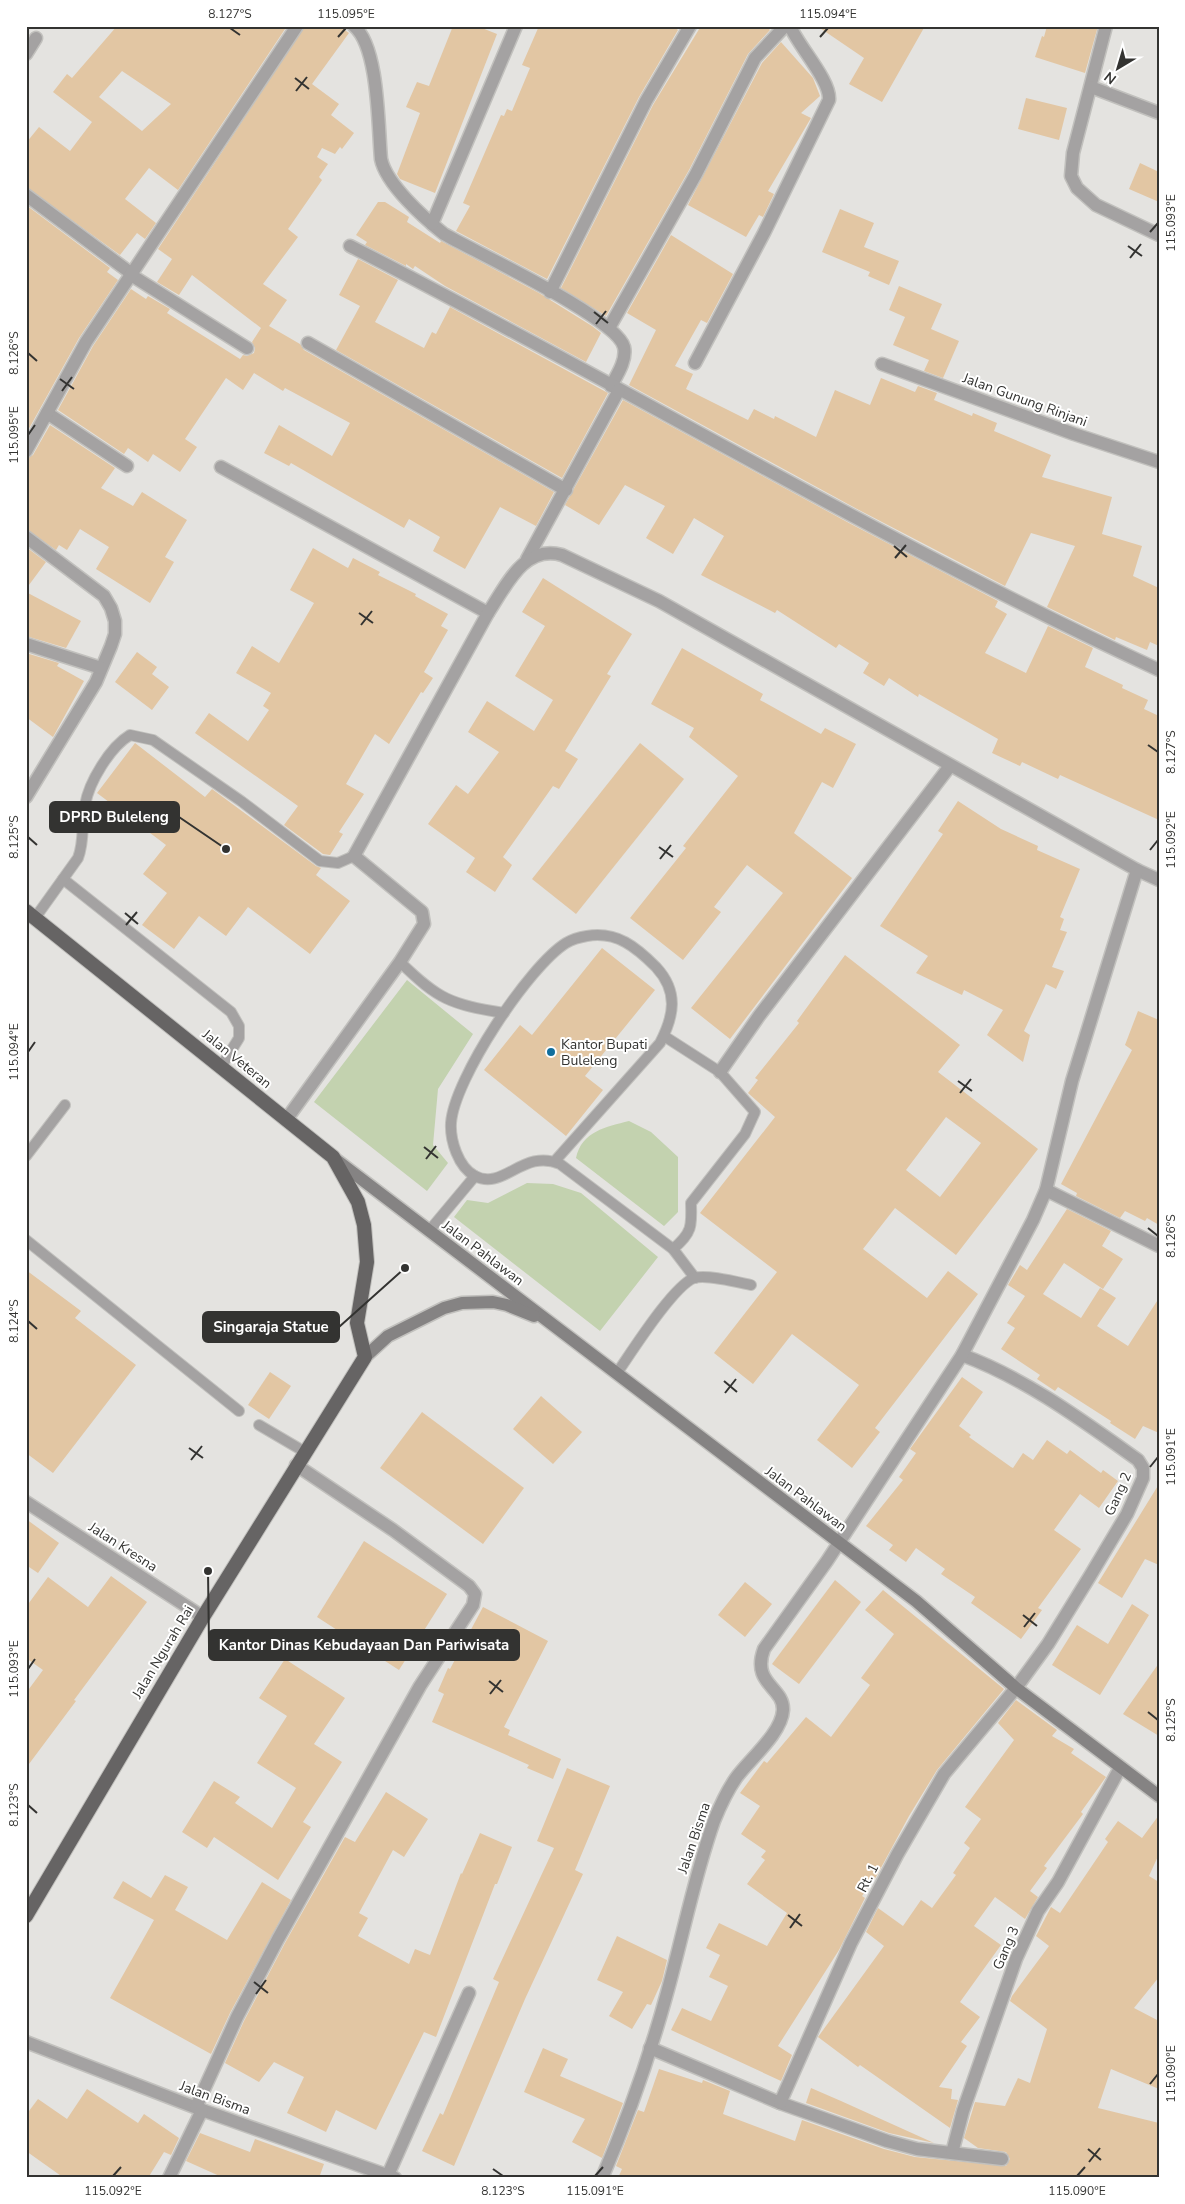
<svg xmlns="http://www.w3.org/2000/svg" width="1185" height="2204" font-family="'Nunito Sans',sans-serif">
  <rect width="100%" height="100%" fill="#e4e3e0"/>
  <g fill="#c3d2af">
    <path d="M407 980 473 1034 438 1089 433 1145 448 1163 427 1191 314 1102Z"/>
    <path d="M629 1121 651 1132 678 1157V1212L664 1226 576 1158C582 1131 606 1127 629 1121Z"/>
    <path d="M527 1183 553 1184 581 1193 658 1257 600 1331 454 1217 467 1200 488 1203Z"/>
  </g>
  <g fill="#e2c6a3" fill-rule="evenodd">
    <path d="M117 26H287L178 190 149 168 125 199 156 223 145 239 137 233 120 255 26 187V143L39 127 70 151 92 122 53 92 67 74 72 78ZM122 71 171 104 142 131 99 97Z"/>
    <path d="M305 26H339L349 33 312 84 339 104 331 115 354 133 342 149 340 147 335 154 322 148 317 157 328 164 319 177 322 180 288 229 298 237 263 284 287 300 269 326 300 344 304 350 554 492 536 526 500 507 465 569 433 551 440 537 409 519 404 528 291 463 289 466 264 453 279 425 332 456 350 423 285 388 283 391 254 373 243 390 226 378 185 439 197 447 180 472 153 454 148 462 128 448 124 454 58 410 93 346 131 289 146 299 148 296 170 309 167 313 240 359 243 355 247 356 254 353 255 348 252 342 261 328 192 275 179 295 157 282 172 259 158 249Z"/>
    <path d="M453 26H477L497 34 435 193 400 179 397 174 420 113 406 107 417 82 429 86Z"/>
    <path d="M539 26H673L678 30 639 97 547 279 456 231 470 206 463 203 501 115 504 116 507 109 512 111 530 68 522 65Z"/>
    <path d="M701 26H766L770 30 748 54 689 170 606 316 561 288 653 105Z"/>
    <path d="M817 26H925L882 102 849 84 864 58Z"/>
    <path d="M1047 26H1098L1085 73 1035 57 1042 36 1044 37Z"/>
    <path d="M781 42 813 78 820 96 801 113 811 118 768 191 774 194 763 217 759 215 746 237 688 205 762 63Z"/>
    <path d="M1026 98 1067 108 1059 140 1018 129Z"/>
    <path d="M1140 163 1159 172V202L1129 189Z"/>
    <path d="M378 202H385L409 217 407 222 440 243 441 241 539 293 592 326 601 333 586 362 445 286 415 266 413 269 406 264V266L365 245 367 242 356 235Z"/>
    <path d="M26 205 110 268 107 272 118 280 79 338 26 434Z"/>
    <path d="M840 209 874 223 864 247 899 261 889 285 868 276 870 272 822 252Z"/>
    <path d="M671 235 733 274 707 323 701 320 675 366 693 374 686 389 748 420 754 409 774 419 775 416 816 437 835 390 870 405 881 378 915 392 918 386 937 393 934 400 972 416 973 413 997 423 994 431 1051 455 1042 477 1112 497 1102 534 1142 546 1133 576 1159 588V646L1150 642 1147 650 1116 637 1115 640 1047 607 1075 546 1031 533 1005 586 857 509 629 385 656 330 627 313Z"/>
    <path d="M358 259 398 280 375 322 424 348 432 332 436 334 450 307 608 393 562 478 336 350 360 306 339 295Z"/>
    <path d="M899 286 942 304 931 329 959 341 943 378 924 371 929 360 893 345 905 317 889 310Z"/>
    <path d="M623 400 849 523 998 601 995 607 1007 614 985 653 1026 673 1048 626 1093 648 1085 667 1123 685 1122 688 1148 700 1144 709 1159 716V820L1060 775 1058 779 1022 762 1020 766 992 753 998 739 919 694 918 697 889 678 884 686 863 673 869 663 839 644 836 648 777 610 775 613 701 575 724 536 694 518 673 554 646 538 665 506 625 485 599 525 565 505Z"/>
    <path d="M50 425 115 468 101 488 133 506 142 492 187 520 165 557 174 562 150 603 96 569 109 547 80 529 67 550 59 545 56 550 26 529V459L33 455Z"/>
    <path d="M26 547 46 562 26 589Z"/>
    <path d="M313 548 348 568 353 558 380 572 378 575 416 594 415 596 448 614 441 626 448 630 424 672 433 678 423 693 421 692 389 744 375 734 346 784 364 794 339 832 343 834 330 855 323 854 284 825 298 806 195 733 209 713 248 741 269 710 263 706 271 693 236 673 252 646 279 663 314 603 290 590Z"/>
    <path d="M543 578 632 634 607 674 611 676 565 751 578 759 559 789 553 786 503 857 512 865 495 892 466 872 475 858 428 824 456 785 468 794 499 752 468 732 487 701 534 731 553 700 515 676 545 626 522 612Z"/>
    <path d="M26 592 81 621 66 648 26 636Z"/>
    <path d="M682 648 763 694 760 700 821 734 825 728 856 744 833 788 822 782 794 833 852 878 730 1039 691 1008 783 893 747 865 714 907 721 912 683 960 630 918 686 848 683 846 738 776 689 737 694 728 651 704Z"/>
    <path d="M137 652 157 667 152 674 169 687 152 710 115 682Z"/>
    <path d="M26 653 59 663 57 666 84 681 53 737 26 717Z"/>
    <path d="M135 743 205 797 212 789 316 866 321 868 316 875 350 901 310 954 248 907 226 936 199 916 174 949 142 925 167 893 143 874 166 845 97 793Z"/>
    <path d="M640 743 684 779 576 914 532 879Z"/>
    <path d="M958 801 1001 829 1038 846 1037 850 1080 869 1060 917 1064 919 1060 930 1067 932 1052 967 1064 971 1056 989 1046 984 1024 1031 1030 1035 1023 1062 987 1035 1003 1010 964 990 962 995 916 973 928 956 880 926 943 834 938 831Z"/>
    <path d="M602 948 655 990 585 1076 603 1090 566 1136 484 1070 520 1025 532 1035Z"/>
    <path d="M845 955 960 1045 938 1072 1038 1149 956 1255 895 1208 863 1249 927 1298 948 1271 978 1294 875 1428 880 1432 852 1468 817 1440 859 1385 792 1334 753 1384 714 1353 777 1272 700 1213 775 1117 748 1093 758 1080 755 1078 799 1023 797 1021ZM946 1117 981 1143 940 1197 906 1170Z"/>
    <path d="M1138 1011 1159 1020V1225L1147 1218 1145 1221 1125 1211 1120 1218 1076 1196 1077 1193 1061 1184 1132 1050 1125 1045Z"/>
    <path d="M1067 1209 1111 1231 1102 1246 1123 1259 1103 1289 1064 1263 1043 1294 1081 1318 1100 1288 1116 1298 1097 1326 1128 1346 1159 1298V1433L1143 1426 1135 1439 1110 1423 1111 1421 1058 1387 1055 1391 1037 1379 1040 1375 1001 1349 1015 1328 1007 1323 1025 1296 1008 1285 1020 1265 1027 1270Z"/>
    <path d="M26 1270 81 1311 75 1318 136 1365 53 1473 26 1453Z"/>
    <path d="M270 1372 291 1386 269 1419 248 1405Z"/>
    <path d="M962 1377 983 1392 959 1426 971 1435 969 1437 1011 1467 1013 1468 1023 1453 1033 1460 1047 1440 1067 1454 1070 1450 1101 1473 1103 1470 1118 1481 1099 1508 1080 1494 1054 1530 1081 1549 1038 1608 1042 1610 1021 1639 971 1603 975 1597 941 1574 945 1569 916 1548 906 1562 889 1550 893 1545 866 1526 903 1480 899 1477 916 1453 910 1449Z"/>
    <path d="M541 1396 582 1432 553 1464 513 1429Z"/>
    <path d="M422 1412 524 1488 483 1544 380 1468Z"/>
    <path d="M1159 1484V1565L1145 1559 1122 1598 1098 1583Z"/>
    <path d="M26 1519 59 1543 38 1573 26 1565Z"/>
    <path d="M364 1541 447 1594 399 1670 317 1617Z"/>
    <path d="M111 1576 147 1602 74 1700 76 1701 26 1768V1693L43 1670 26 1658V1607L48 1577 88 1607Z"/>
    <path d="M835 1580 861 1602 799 1684 772 1664Z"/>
    <path d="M745 1582 772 1604 745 1637 718 1615Z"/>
    <path d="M883 1590 1004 1689 937 1770 909 1816 876 1877 862 1896 865 1898 839 1950 778 2046 792 2055 781 2081 671 2030 682 2008 711 2021 728 1986 709 1977 720 1955 706 1948 719 1923 767 1946 787 1913 747 1884 765 1860 761 1857 766 1851 741 1834 760 1806 740 1793 764 1761 767 1763 806 1717 831 1737 870 1685 861 1678 894 1634 865 1610Z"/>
    <path d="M1132 1604 1149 1615 1100 1695 1052 1665 1077 1625 1108 1644Z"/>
    <path d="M483 1607 548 1641 504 1727 510 1730 508 1735 561 1759 553 1779 527 1768 529 1765 432 1722 444 1694 438 1691 448 1668 450 1669Z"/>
    <path d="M285 1659 345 1698 314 1744 342 1762 303 1822 311 1827 278 1880 214 1837 207 1848 182 1832 214 1781 240 1797 235 1803 272 1828 296 1788 257 1763 287 1716 259 1698Z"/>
    <path d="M1159 1663V1736L1123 1714Z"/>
    <path d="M1016 1700 1057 1730 1052 1736 1074 1749 1071 1753 1106 1777 1081 1812 1083 1814 1044 1866 1047 1868 1030 1891 1038 1897 1025 1919 995 1897 974 1926 1001 1945 960 2002 980 2017 961 2042 967 2046 939 2087 952 2089 951 2099 958 2100 950 2128 860 2065 858 2067 818 2037 884 1946 866 1932 878 1908 903 1926 921 1900 932 1908 956 1875 953 1873 970 1848 964 1843 981 1819 965 1807 1014 1740 998 1723Z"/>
    <path d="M567 1768 610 1786 575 1870 583 1874 525 1999 454 2166 422 2151 440 2113 443 2115 499 1982 493 1979 554 1848 537 1841Z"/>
    <path d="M386 1792 428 1819 404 1857 393 1850 359 1913 368 1918 358 1936 409 1964 415 1949 430 1955 461 1873 462 1874 480 1833 512 1847 497 1884H495L436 2037 424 2032 376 2130 336 2110 326 2132 287 2113 304 2077 274 2062 259 2082 225 2063 244 2021 285 1943 345 1837 355 1842Z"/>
    <path d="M1159 1815V1854L1149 1876 1159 1882V1977L1134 2008 1159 2021V2089L1111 2069 1098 2108 1159 2123V2178H618L622 2169 616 2166 638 2110 644 2112 659 2069 702 2083 703 2080 730 2091 723 2114 795 2141 802 2120 884 2149 915 2157 1006 2166 1010 2159 1006 2152 978 2148 964 2138 975 2102 1005 2106 1018 2078 1030 2083 1047 2029 1010 2001 1012 1996 1049 1946 1036 1936 1051 1907 1060 1913 1108 1842 1105 1839 1118 1821 1142 1838Z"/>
    <path d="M165 1875 188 1887 175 1910 227 1940 262 1882 291 1900 230 2013 211 2054 110 1998 154 1920 113 1898 123 1881 151 1898Z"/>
    <path d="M617 1936 667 1960 662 1981 651 2005 647 2004 632 2029 609 2016 623 1992 597 1980Z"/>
    <path d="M543 2048 568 2059 560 2076 623 2103 602 2158 572 2142 585 2119 524 2092Z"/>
    <path d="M811 2088 841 2101 934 2143 889 2133 806 2103Z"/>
    <path d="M87 2089 138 2123 144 2114 179 2138 171 2155 164 2152 148 2178H64L26 2151V2115L38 2099 67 2119Z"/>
    <path d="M200 2133 250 2152 255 2139 324 2164 319 2178H224L186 2161Z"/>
  </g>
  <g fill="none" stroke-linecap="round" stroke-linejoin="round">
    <defs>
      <g id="service">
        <path d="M63 879 231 1012 239 1026V1038L221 1067"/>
        <path d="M35 918 78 858C85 840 81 823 85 805 89 782 110 747 130 735L153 740 241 801 320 861 338 863 354 856"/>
        <path d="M400 962C439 1000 450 1004 504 1013"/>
        <path d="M664 1036 720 1072 755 1112 745 1134 691 1203C692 1226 692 1233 673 1249"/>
        <path d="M26 1156 65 1105"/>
        <path d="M554 1162 660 1043C674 1016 679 992 656 967 636 947 617 931 587 936 581 937 571 940 566 943 529 966 454 1079 451 1123 450 1140 458 1167 475 1176 504 1191 523 1148 560 1164L673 1249 695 1278"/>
        <path d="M429 1231 475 1176"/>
        <path d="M26 1240 239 1411"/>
        <path d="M617 1373C631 1353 673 1286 694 1278 706 1274 737 1282 751 1285"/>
        <path d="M259 1425 305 1452"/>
      </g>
      <g id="minor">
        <path d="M354 26C379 47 378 127 381 159 386 184 424 218 444 234 475 252 617 318 624 347 627 360 617 375 611 386"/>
        <path d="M1106 26 1073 153 1071 176 1077 188 1096 205 1159 235"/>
        <path d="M26 54 36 38"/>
        <path d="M1091 87 1159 113"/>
        <path d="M26 195 132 274"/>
        <path d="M432 224 516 26"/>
        <path d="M350 246C621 384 882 542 1159 670"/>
        <path d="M131 275 247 348"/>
        <path d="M550 292 646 101 690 26"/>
        <path d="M609 328 696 174 755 58 785 26"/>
        <path d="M308 343 566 490"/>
        <path d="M695 363 764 233 829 100C831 81 799 47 790 26"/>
        <path d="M882 364 1074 434 1159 462"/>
        <path d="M47 413 127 466"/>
        <path d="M26 451 86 342 297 26"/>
        <path d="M221 467 488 613"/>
        <path d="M26 537 104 596 111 608 115 621V634L111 646 96 682 26 797"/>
        <path d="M527 559 619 390"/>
        <path d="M26 644 101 668"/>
        <path d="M720 1072 759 1016 950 766"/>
        <path d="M286 1120 400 962 424 924 422 912 354 856 488 613C506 586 524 544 562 555L659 601 1137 870 1159 880"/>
        <path d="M1046 1190 1159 1246"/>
        <path d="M26 1502 203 1617"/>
        <path d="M26 2042 202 2110 395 2178"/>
        <path d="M650 2048 780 2103 887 2141 917 2149 1002 2159"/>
        <path d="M780 2103 851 1943 897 1855 944 1774 1016 1688 1048 1644 1090 1576 1127 1514 1143 1478V1468L1138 1460C1083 1421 1025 1378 962 1355"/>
        <path d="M196 2107 237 2017 278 1939 420 1686 473 1605 475 1594 469 1586 393 1530 296 1465"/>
        <path d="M952 2153 963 2111 1016 1959 1038 1911 1058 1882 1120 1768"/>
        <path d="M388 2175 469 1993"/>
        <path d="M169 2178 202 2110"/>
        <path d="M602 2178C628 2118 650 2055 667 1993 683 1936 694 1877 714 1821 720 1806 727 1791 736 1778 749 1760 782 1733 783 1710 784 1687 751 1684 764 1649L827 1561 962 1355 1033 1220 1046 1190 1072 1081 1137 870"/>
      </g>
      <g id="secondary">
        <path d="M335 1159 916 1601 1016 1688 1159 1796"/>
        <path d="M365 1357 388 1336 444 1308 462 1303 493 1302 507 1305 534 1316"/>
      </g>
      <path id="trunk" d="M26 911 333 1157 358 1202 364 1225 367 1262 357 1323 365 1357 203 1617 26 1916"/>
    </defs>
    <use href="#service" stroke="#c1c0bd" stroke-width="12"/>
    <use href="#minor" stroke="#c1c0bd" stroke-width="15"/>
    <use href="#secondary" stroke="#c1c0bd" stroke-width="15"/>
    <use href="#trunk" stroke="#c1c0bd" stroke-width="16"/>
    <use href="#service" stroke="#a4a2a2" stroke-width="10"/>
    <use href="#minor" stroke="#a4a2a2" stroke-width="12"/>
    <use href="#secondary" stroke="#858383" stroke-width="12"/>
    <use href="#trunk" stroke="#666464" stroke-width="14"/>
  </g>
  <path fill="none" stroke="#333331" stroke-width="2" d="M230 28 240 35M338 37 346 28M820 37 828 28M295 78 309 89M296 91 307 77M1150 232 1158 223M1128 246 1142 256M1130 258 1141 244M594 312 608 323M596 324 606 311M28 353 37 361M60 379 74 389M62 391 72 377M28 435 35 425M894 546 907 557M895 558 906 545M359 613 373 623M361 625 372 611M1148 745 1158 752M28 837 37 845M659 847 673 857M1150 850 1158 840M660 859 671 845M125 913 138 924M126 925 137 912M28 1052 35 1042M958 1081 972 1091M960 1093 971 1079M424 1147 438 1158M426 1159 436 1146M1148 1228 1158 1236M28 1321 37 1329M724 1381 737 1392M725 1393 736 1379M189 1448 203 1458M191 1460 202 1446M1150 1467 1158 1457M1023 1615 1037 1626M1024 1627 1035 1613M28 1669 35 1659M489 1681 503 1692M490 1694 501 1680M1148 1712 1158 1720M28 1805 37 1813M788 1915 802 1926M790 1928 800 1914M254 1982 268 1993M256 1994 266 1980M1150 2084 1158 2074M1088 2149 1101 2160M1089 2162 1100 2148M493 2169 503 2176M113 2176 121 2167M595 2176 603 2167M1077 2176 1085 2167"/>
  <circle fill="#106e9d" stroke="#fff" stroke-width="2" cx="551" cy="1052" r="5"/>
  <g text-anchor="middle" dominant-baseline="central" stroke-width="4" stroke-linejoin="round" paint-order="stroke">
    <g font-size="14" fill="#333331" stroke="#fff">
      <text transform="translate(1025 400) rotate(20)">Jalan Gunung Rinjani</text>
      <text transform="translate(237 1059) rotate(39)">Jalan Veteran</text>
      <text transform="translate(483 1253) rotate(37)">Jalan Pahlawan</text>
      <text transform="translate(1118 1494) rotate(-66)">Gang 2</text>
      <text transform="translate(806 1499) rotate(37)">Jalan Pahlawan</text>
      <text transform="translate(123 1547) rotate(33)">Jalan Kresna</text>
      <text transform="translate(163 1652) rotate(-59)">Jalan Ngurah Rai</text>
      <text transform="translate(694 1838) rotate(-71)">Jalan Bisma</text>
      <text transform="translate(868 1878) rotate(-63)">Rt. 1</text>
      <text transform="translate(1006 1948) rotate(-67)">Gang 3</text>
      <text transform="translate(215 2098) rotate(20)">Jalan Bisma</text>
    </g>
    <g font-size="14" fill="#333331" stroke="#fff" text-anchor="start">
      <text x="561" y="1044">Kantor Bupati<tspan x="561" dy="16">Buleleng</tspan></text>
    </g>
  </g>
  <path fill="none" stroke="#333331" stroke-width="2" d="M226 849L179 817M405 1268L339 1327M208 1571L209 1645"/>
  <g fill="#333331" stroke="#fff" stroke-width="2">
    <circle cx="226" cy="849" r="5"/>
    <circle cx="405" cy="1268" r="5"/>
    <circle cx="208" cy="1571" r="5"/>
  </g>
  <g fill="#333331" stroke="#333331" stroke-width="2">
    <rect x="50" y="802" width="129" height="30" rx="5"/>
    <rect x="203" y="1312" width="136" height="30" rx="5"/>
    <rect x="209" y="1630" width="310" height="30" rx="5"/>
  </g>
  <g font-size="15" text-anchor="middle" font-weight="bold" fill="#fff">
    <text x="114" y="822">DPRD Buleleng</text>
    <text x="271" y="1332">Singaraja Statue</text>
    <text x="364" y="1650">Kantor Dinas Kebudayaan Dan Pariwisata</text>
  </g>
  <rect width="1185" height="2204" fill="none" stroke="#ffffff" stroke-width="55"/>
  <g transform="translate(1118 68) rotate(218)" stroke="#ffffff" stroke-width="4" paint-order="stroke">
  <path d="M0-4L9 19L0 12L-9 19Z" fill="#333331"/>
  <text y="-8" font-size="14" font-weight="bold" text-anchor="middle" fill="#333331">N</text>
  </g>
  <rect x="28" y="28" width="1130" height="2148" fill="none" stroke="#333331" stroke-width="2"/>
  <g font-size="12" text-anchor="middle" fill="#333331">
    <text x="230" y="18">8.127°S</text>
    <text x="346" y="18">115.095°E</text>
    <text x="828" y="18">115.094°E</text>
    <text transform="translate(1171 223) rotate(-90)" y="4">115.093°E</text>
    <text transform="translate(14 353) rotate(-90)" y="4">8.126°S</text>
    <text transform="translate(14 435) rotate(-90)" y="4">115.095°E</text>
    <text transform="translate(1171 752) rotate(-90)" y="4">8.127°S</text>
    <text transform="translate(14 837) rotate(-90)" y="4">8.125°S</text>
    <text transform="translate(1171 840) rotate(-90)" y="4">115.092°E</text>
    <text transform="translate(14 1052) rotate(-90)" y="4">115.094°E</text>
    <text transform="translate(1171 1236) rotate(-90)" y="4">8.126°S</text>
    <text transform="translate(14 1321) rotate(-90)" y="4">8.124°S</text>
    <text transform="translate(1171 1457) rotate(-90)" y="4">115.091°E</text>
    <text transform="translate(14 1669) rotate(-90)" y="4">115.093°E</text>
    <text transform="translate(1171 1720) rotate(-90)" y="4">8.125°S</text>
    <text transform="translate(14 1805) rotate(-90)" y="4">8.123°S</text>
    <text transform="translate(1171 2074) rotate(-90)" y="4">115.090°E</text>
    <text x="113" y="2195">115.092°E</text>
    <text x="503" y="2195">8.123°S</text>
    <text x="595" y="2195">115.091°E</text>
    <text x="1077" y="2195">115.090°E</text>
  </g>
</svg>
